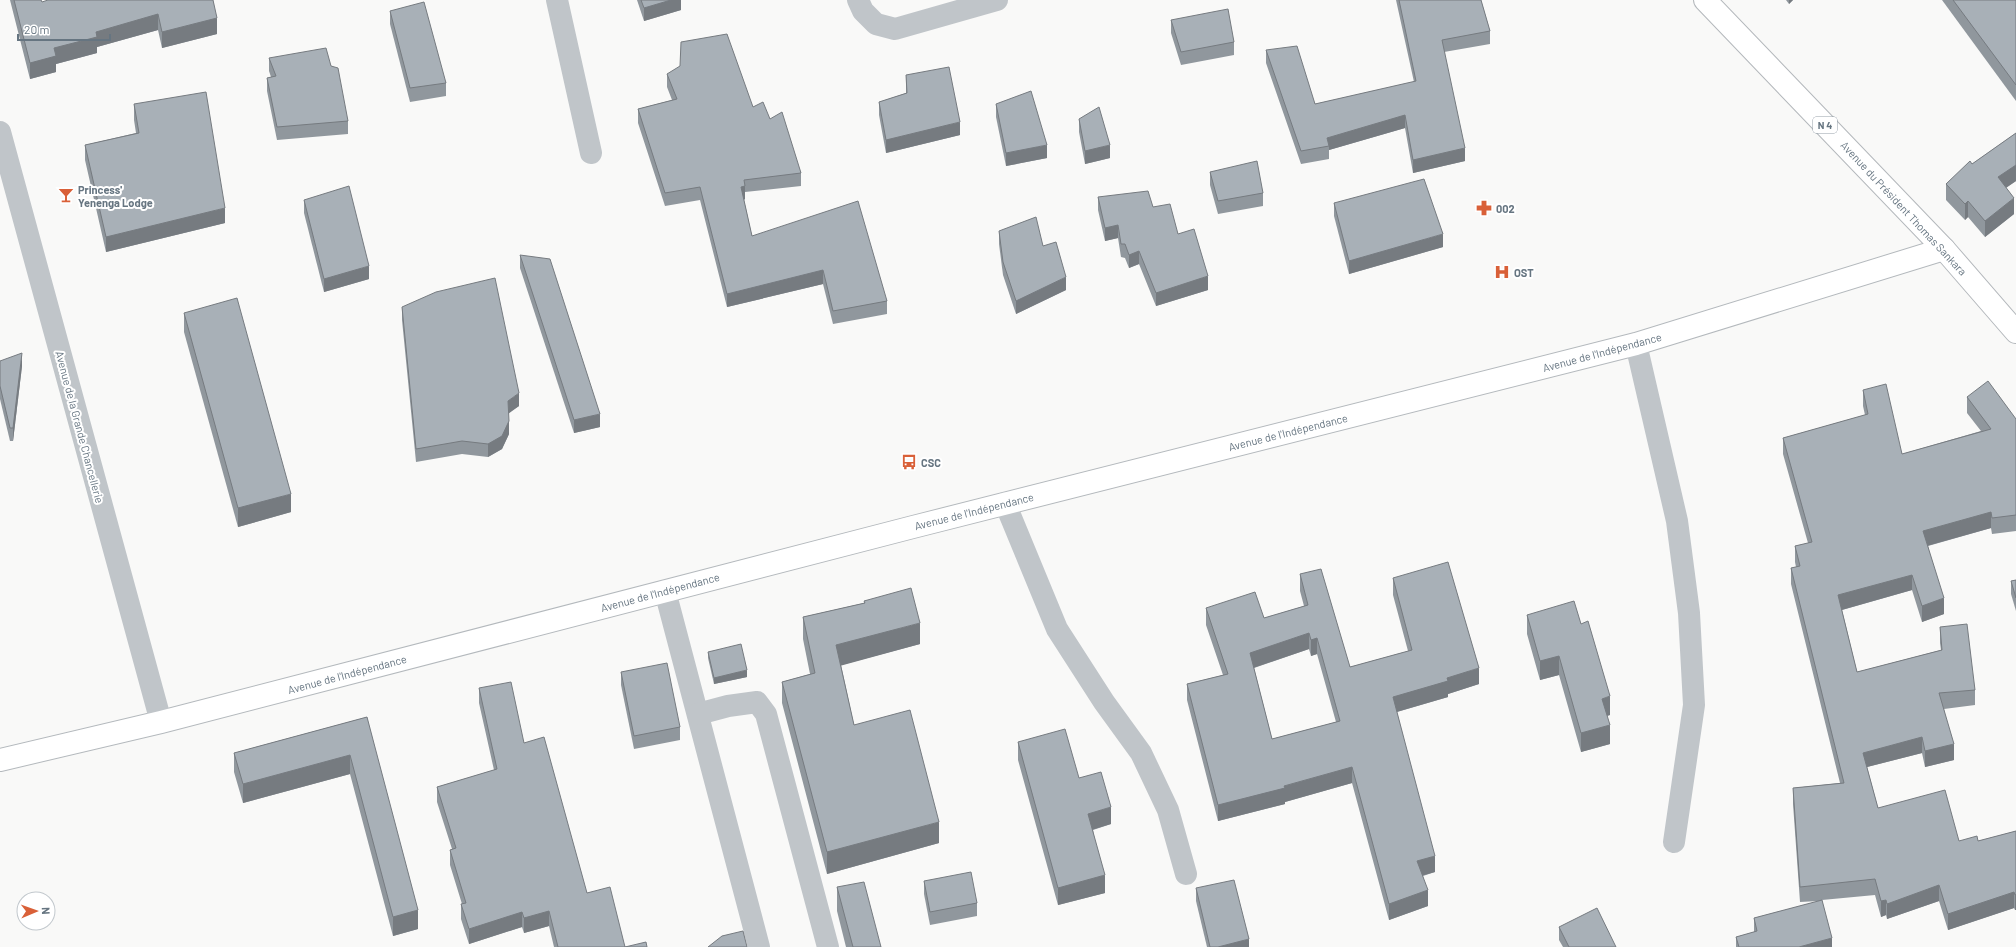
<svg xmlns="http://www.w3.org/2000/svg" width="2016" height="947" font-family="Barlow,sans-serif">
  <rect width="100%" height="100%" fill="#f9f9f8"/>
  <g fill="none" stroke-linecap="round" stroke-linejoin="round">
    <defs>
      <path id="major" d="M0 760 161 722 913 527 1636 344 1944 249"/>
      <path id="highway" d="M1705 0 1944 249 2016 332"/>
    </defs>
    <use href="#major" stroke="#b4b9bd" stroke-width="24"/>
    <use href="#highway" stroke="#b4b8bc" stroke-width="24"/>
    <g stroke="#c0c5c9" stroke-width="22">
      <path d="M557 0 591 153"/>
      <path d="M858 0 863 11 876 24 895 29 997 0"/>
      <path d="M0 132 161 722"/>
      <path d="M1636 344 1677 521 1689 613 1694 705 1674 842"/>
      <path d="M1005 503 1057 629 1104 702 1141 753 1168 810 1186 874"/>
      <path d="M665 591 759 947"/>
      <path d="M698 714 728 706 757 702 766 714 828 947"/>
    </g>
    <use href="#major" stroke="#fff" stroke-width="22"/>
    <use href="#highway" stroke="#fff" stroke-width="22"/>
  </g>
  <g fill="#90979d" fill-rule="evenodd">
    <path d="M10 0H41L42 2 213 0 217 34 162 48 158 30 97 47V53L56 64V72L30 79Z"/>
    <path d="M637 0H681V10L644 21Z"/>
    <path d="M1396 0H1481L1490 31V44L1444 52 1465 161 1413 173 1405 128 1329 150V159L1301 164 1266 63V50L1315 104 1414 82Z"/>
    <path d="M1786 0H1793L1789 4Z"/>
    <path d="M1942 0H2016V101Z"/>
    <path d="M390 11 446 83V96L410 102 390 24Z"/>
    <path d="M1171 20 1234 42V55L1181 65 1171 33Z"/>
    <path d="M269 58 348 121V134L277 140 267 91V78L271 77 269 71Z"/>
    <path d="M667 74 753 107 770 119 801 173V186L745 192V199L744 200 752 236 887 301V314L833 324 823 284 727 307 700 200 665 206 638 123V109L672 100 667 87Z"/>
    <path d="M906 75 960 135 886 153 879 115V102L906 93Z"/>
    <path d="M134 104 225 223 106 252 85 160V145L136 133 134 120Z"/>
    <path d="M996 104 1047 158 1006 166 996 117Z"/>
    <path d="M1079 119 1110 158 1085 164 1079 132Z"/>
    <path d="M2016 133V181L2006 188 2014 214 1985 237 1968 217 1965 220 1946 200V184L1972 164Z"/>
    <path d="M1210 172 1263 193V206L1218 214 1210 185Z"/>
    <path d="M1098 197 1153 207 1178 234 1208 290 1156 306 1139 264 1129 268 1125 258 1121 257 1118 238 1105 241 1098 210Z"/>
    <path d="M304 200 369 279 324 292 304 213Z"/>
    <path d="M1334 203 1443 247 1349 274 1334 216Z"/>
    <path d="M999 231 1043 246 1066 290 1016 314 1003 275 999 244Z"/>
    <path d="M520 255 600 427 574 433 520 268Z"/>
    <path d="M402 307 519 406 508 413 509 434 502 449 488 457 462 454 416 462 402 320Z"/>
    <path d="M184 313 291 512 238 527 184 332Z"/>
    <path d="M0 361 22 366 13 441H10L0 399Z"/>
    <path d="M1863 390 1902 454 1981 431 1967 413V397L2016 419V531L1992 534 1991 528 1928 546 1944 614 1922 622 1912 590 1842 610 1857 672 1941 650 1940 643V627L1975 690V705L1944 709 1954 760 1925 767 1922 753 1867 767 1878 808 1959 841H1978L2016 831 2015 910 2014 908 1948 930 1939 901 1887 919 1886 915 1881 917 1875 895 1822 900 1832 947H1736V937L1754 932V918L1819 901 1800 902 1793 804V788L1840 783 1791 584V568L1796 567 1795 562V546L1808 543 1783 454V438L1865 415 1863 406Z"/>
    <path d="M1300 574 1350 667 1408 651 1393 595V578L1479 684 1448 694V697L1397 712 1435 872 1423 876 1428 906 1389 920 1352 783 1285 802V804L1218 821 1187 700V684L1223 675 1206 625V608L1264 618 1304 606 1300 591ZM1309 649 1311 656 1317 654 1336 722 1272 739 1254 668Z"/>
    <path d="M2016 580V611L2011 594V581Z"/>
    <path d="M864 601 920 644 841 665 854 725 939 843 827 874 782 703V682L810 674 803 639V617L864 603Z"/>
    <path d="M1527 615 1581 624 1610 715 1607 716 1610 744 1581 752 1559 675 1540 680 1527 634Z"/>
    <path d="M708 652 747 677 714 684 708 658Z"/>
    <path d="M621 672 680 727V740L634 749 621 685Z"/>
    <path d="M479 688 524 743 587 893 625 947H647H554L549 926 524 933 522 927 469 944 461 919V904H462L450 865V850L452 849 437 802V787L494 770 479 703Z"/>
    <path d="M367 717 418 929 393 936 350 774 243 803 234 772V753Z"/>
    <path d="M1018 742 1079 778 1111 824 1093 830 1105 893 1058 905 1018 760Z"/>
    <path d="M924 881 977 903V916L930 925 924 894Z"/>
    <path d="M837 887 881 947H846L837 911Z"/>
    <path d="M1196 888 1249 947H1207L1196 901Z"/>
    <path d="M1559 927 1616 947H1563L1559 940Z"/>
  </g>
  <g fill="#767b80">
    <path d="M671 0H681V10L644 21V8Z"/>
    <path d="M1789 0H1793L1789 4Z"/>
    <path d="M158 14V30L97 47V53L56 64V72L30 79V63L54 48 96 32Z"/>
    <path d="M217 18V34L162 48V32Z"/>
    <path d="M1405 115V128L1329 150V146L1327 138Z"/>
    <path d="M960 122V135L886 153V140Z"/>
    <path d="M1047 145V158L1006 166V153Z"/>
    <path d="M1110 145V158L1085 164V151Z"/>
    <path d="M1465 148V161L1413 173V160Z"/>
    <path d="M2016 165V181L1998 193V177Z"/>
    <path d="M745 186V199L741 200V187Z"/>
    <path d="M2014 198V214L1985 237V221Z"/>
    <path d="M1968 201V217L1965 220V204Z"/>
    <path d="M225 208V223L106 252V237Z"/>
    <path d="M1118 225V238L1105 241V228Z"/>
    <path d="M1443 234V247L1349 274V261Z"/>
    <path d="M1139 251V264L1129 268V255Z"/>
    <path d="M369 266V279L324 292V279Z"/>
    <path d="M823 270V284L727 307V294Z"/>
    <path d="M1208 276V290L1156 306V293Z"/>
    <path d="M1066 277V290L1016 314V301Z"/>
    <path d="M22 353V366L13 441V428Z"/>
    <path d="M519 393V406L508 414V401Z"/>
    <path d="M600 414V427L574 433V420Z"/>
    <path d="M509 421V434L502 449 488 457V444Z"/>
    <path d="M291 494V512L238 527V508Z"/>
    <path d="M1991 512V528L1923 547V531Z"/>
    <path d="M1912 575V590L1838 611V595Z"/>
    <path d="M1944 598V614L1922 622V606Z"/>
    <path d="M920 623V644L836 667V645Z"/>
    <path d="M1309 633V649L1250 669V653Z"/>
    <path d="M1317 638V654L1311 656V640Z"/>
    <path d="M1559 656V675L1540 680V661Z"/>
    <path d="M1479 668V684L1448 694V697L1393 713V697L1447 678Z"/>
    <path d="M747 670V677L714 684V678Z"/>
    <path d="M1610 696V715L1602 717V699Z"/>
    <path d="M1610 725V744L1581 752V733Z"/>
    <path d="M1922 737V753L1863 768V753Z"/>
    <path d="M1954 744V760L1925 767V751Z"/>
    <path d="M350 755V774L243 803V784Z"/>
    <path d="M1352 767V783L1285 802V804L1218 821V805Z"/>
    <path d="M1111 807V824L1088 831V814Z"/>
    <path d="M939 822V843L827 874V852Z"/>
    <path d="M1435 856V872L1417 877V861Z"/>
    <path d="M1105 875V893L1058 905V888Z"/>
    <path d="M1939 885V901L1887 919V904Z"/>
    <path d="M1428 890V906L1389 920V904Z"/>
    <path d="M2014 892V908L1948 930V914Z"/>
    <path d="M2016 894V910H2015V895Z"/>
    <path d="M1886 900V915L1881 917V901Z"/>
    <path d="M418 910V929L393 936V917Z"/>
    <path d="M549 911V926L524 933V918Z"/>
    <path d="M522 912V927L469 944V929Z"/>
    <path d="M1832 938V947H1799Z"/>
    <path d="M1249 939V947H1218Z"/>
  </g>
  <g fill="#a8b0b7" stroke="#767b80" fill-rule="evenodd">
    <path d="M14 0H41L42 2 48 0H213L217 18 162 32 158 14 96 32 97 37 54 48 56 56 30 63Z"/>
    <path d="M641 0H671L644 8Z"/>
    <path d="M1399 0H1481L1490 31 1442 40 1465 148 1413 160 1405 115 1327 138 1329 146 1301 151 1266 50 1297 46 1315 104 1416 81Z"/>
    <path d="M1953 0H2016V85Z"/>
    <path d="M424 2 446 83 410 88 390 11Z"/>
    <path d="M1228 9 1234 42 1181 52 1171 20Z"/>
    <path d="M727 34 753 107 763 102 770 119 782 112 801 173 744 180 745 186 741 187 752 236 858 201 887 301 833 311 823 270 727 294 700 187 665 193 638 109 677 99 667 74 680 66 681 42Z"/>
    <path d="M326 48 331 66 338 68 348 121 277 127 267 78 276 76 269 58Z"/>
    <path d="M949 67 960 122 886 140 879 102 907 93 906 75Z"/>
    <path d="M1031 91 1047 145 1006 153 996 104Z"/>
    <path d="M206 92 225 208 106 237 85 145 139 133 134 104Z"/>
    <path d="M1099 107 1110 145 1085 151 1079 119Z"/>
    <path d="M2016 133V165L1998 177 2014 198 1985 221 1968 201 1965 204 1946 184 1970 161 1972 164Z"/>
    <path d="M1257 161 1263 193 1218 201 1210 172Z"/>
    <path d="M1424 179 1443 234 1349 261 1334 203Z"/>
    <path d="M349 186 369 266 324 279 304 200Z"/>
    <path d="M1148 191 1153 207 1170 204 1178 234 1194 229 1208 276 1156 293 1139 251 1129 255 1125 244H1121L1118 225 1105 228 1098 197Z"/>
    <path d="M1036 217 1043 246 1056 242 1066 277 1016 301 1003 262 999 231Z"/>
    <path d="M520 255 550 259 600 414 574 420Z"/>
    <path d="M495 278 519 393 508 401 509 421 502 436 488 444 462 441 416 449 402 307 436 292Z"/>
    <path d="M237 298 291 494 238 508 184 313Z"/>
    <path d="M22 353 13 428H10L0 386V361Z"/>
    <path d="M1988 381 2016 419V515L1992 518 1991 512 1923 531 1944 598 1922 606 1912 575 1838 595 1857 672 1942 650 1940 627 1967 624 1975 690 1939 693 1954 744 1925 751 1922 737 1863 753 1878 808 1945 790 1959 841 1977 836 1978 841 2016 831V894L2015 895 2014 892 1948 914 1939 885 1887 904 1886 900 1881 901 1875 879 1800 887 1793 788 1844 783 1791 568 1800 566 1795 546 1812 542 1783 438 1868 414 1863 390 1886 384 1902 454 1991 429 1967 397Z"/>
    <path d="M1448 562 1479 668 1447 678 1448 681 1393 697 1435 856 1417 861 1428 890 1389 904 1352 767 1284 786 1285 788 1218 805 1187 684 1228 674 1206 608 1255 592 1264 618 1308 605 1300 574 1321 569 1350 667 1412 650 1393 578ZM1309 633 1311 640 1317 638 1340 721 1272 739 1250 653Z"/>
    <path d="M2016 580V598L2011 581Z"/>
    <path d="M911 588 920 623 836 645 854 725 910 710 939 822 827 852 782 682 815 673 803 617 865 603 864 601Z"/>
    <path d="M1574 601 1581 624 1588 621 1610 696 1602 699 1610 725 1581 733 1559 656 1540 661 1527 615Z"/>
    <path d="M741 644 747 670 714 678 708 652Z"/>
    <path d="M667 663 680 727 634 736 621 672Z"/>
    <path d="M511 682 524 743 544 737 587 893 610 887 625 947 646 942 647 947H558L549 911 524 918 522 912 469 929 461 904 466 903 450 850 456 848 437 787 497 769 479 688Z"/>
    <path d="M367 717 418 910 393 917 350 755 243 784 234 753Z"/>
    <path d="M1065 729 1079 778 1101 772 1111 807 1088 814 1105 875 1058 888 1018 742Z"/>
    <path d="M971 872 977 903 930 912 924 881Z"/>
    <path d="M1234 880 1249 939 1218 947H1210L1196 888Z"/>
    <path d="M864 882 881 947H853L837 887Z"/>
    <path d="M1822 900 1832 938 1799 947H1739L1736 937 1757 931 1754 918Z"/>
    <path d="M1597 908 1616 947H1569L1559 927Z"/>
    <path d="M743 931 747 947H708L722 936Z"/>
  </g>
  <defs>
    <symbol id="bar-bare" viewBox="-9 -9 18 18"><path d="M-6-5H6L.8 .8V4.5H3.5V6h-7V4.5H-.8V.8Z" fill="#d96038" stroke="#fff" stroke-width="2.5" paint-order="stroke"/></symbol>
    <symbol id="pharmacy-bare" viewBox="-9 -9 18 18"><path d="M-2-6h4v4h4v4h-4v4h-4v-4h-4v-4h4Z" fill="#d96038" stroke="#fff" stroke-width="2.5" paint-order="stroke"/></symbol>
    <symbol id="hospital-bare" viewBox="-9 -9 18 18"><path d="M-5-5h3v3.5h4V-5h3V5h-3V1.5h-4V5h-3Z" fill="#d96038" stroke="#fff" stroke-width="2.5" paint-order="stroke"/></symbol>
    <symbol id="bus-bare" viewBox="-9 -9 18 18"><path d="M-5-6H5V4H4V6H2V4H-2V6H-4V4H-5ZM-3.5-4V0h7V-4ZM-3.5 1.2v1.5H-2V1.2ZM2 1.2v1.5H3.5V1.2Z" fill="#d96038" stroke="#fff" stroke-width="2.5" paint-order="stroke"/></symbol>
  </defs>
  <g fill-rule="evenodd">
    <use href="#bar-bare" x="55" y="184" width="22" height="22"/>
    <use href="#pharmacy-bare" x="1473" y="197" width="22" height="22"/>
    <use href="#hospital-bare" x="1491" y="261" width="22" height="22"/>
    <use href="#bus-bare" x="898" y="451" width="22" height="22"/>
  </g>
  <g text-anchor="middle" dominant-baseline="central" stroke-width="4" stroke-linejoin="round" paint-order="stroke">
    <rect fill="#fff" stroke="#949ea7" stroke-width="1" x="1813" y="117" width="24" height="16" rx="3"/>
    <g font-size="10" font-weight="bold" fill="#667581">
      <text x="1825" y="125">N 4</text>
    </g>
    <g font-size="11" font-weight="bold" fill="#667581" stroke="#fff" text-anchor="start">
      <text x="78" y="189">Princess'<tspan x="78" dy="13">Yenenga Lodge</tspan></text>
      <text x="1496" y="208">002</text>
      <text x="1514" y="272">OST</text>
      <text x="921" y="462">CSC</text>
    </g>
    <g font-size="11" fill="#667581" stroke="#fff">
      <text transform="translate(1904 208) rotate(47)">Avenue du Président Thomas Sankara</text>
      <text transform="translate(1602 352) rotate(-15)">Avenue de l'Indépendance</text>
      <text transform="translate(80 427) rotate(75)">Avenue de la Grande Chancellerie</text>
      <text transform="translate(1288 432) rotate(-14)">Avenue de l'Indépendance</text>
      <text transform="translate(974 511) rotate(-14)">Avenue de l'Indépendance</text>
      <text transform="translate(660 592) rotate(-15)">Avenue de l'Indépendance</text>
      <text transform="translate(347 674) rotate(-15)">Avenue de l'Indépendance</text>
    </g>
  </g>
  <g transform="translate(36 911) rotate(88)"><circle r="19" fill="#ffffff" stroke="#c2c8cd"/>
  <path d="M0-3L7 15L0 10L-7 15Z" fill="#d96038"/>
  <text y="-6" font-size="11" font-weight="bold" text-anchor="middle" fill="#667581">N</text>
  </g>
  <path d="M18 34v6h92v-6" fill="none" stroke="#667581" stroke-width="2"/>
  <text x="24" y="34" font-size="12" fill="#667581" stroke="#ffffff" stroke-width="3" paint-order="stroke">20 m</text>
</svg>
